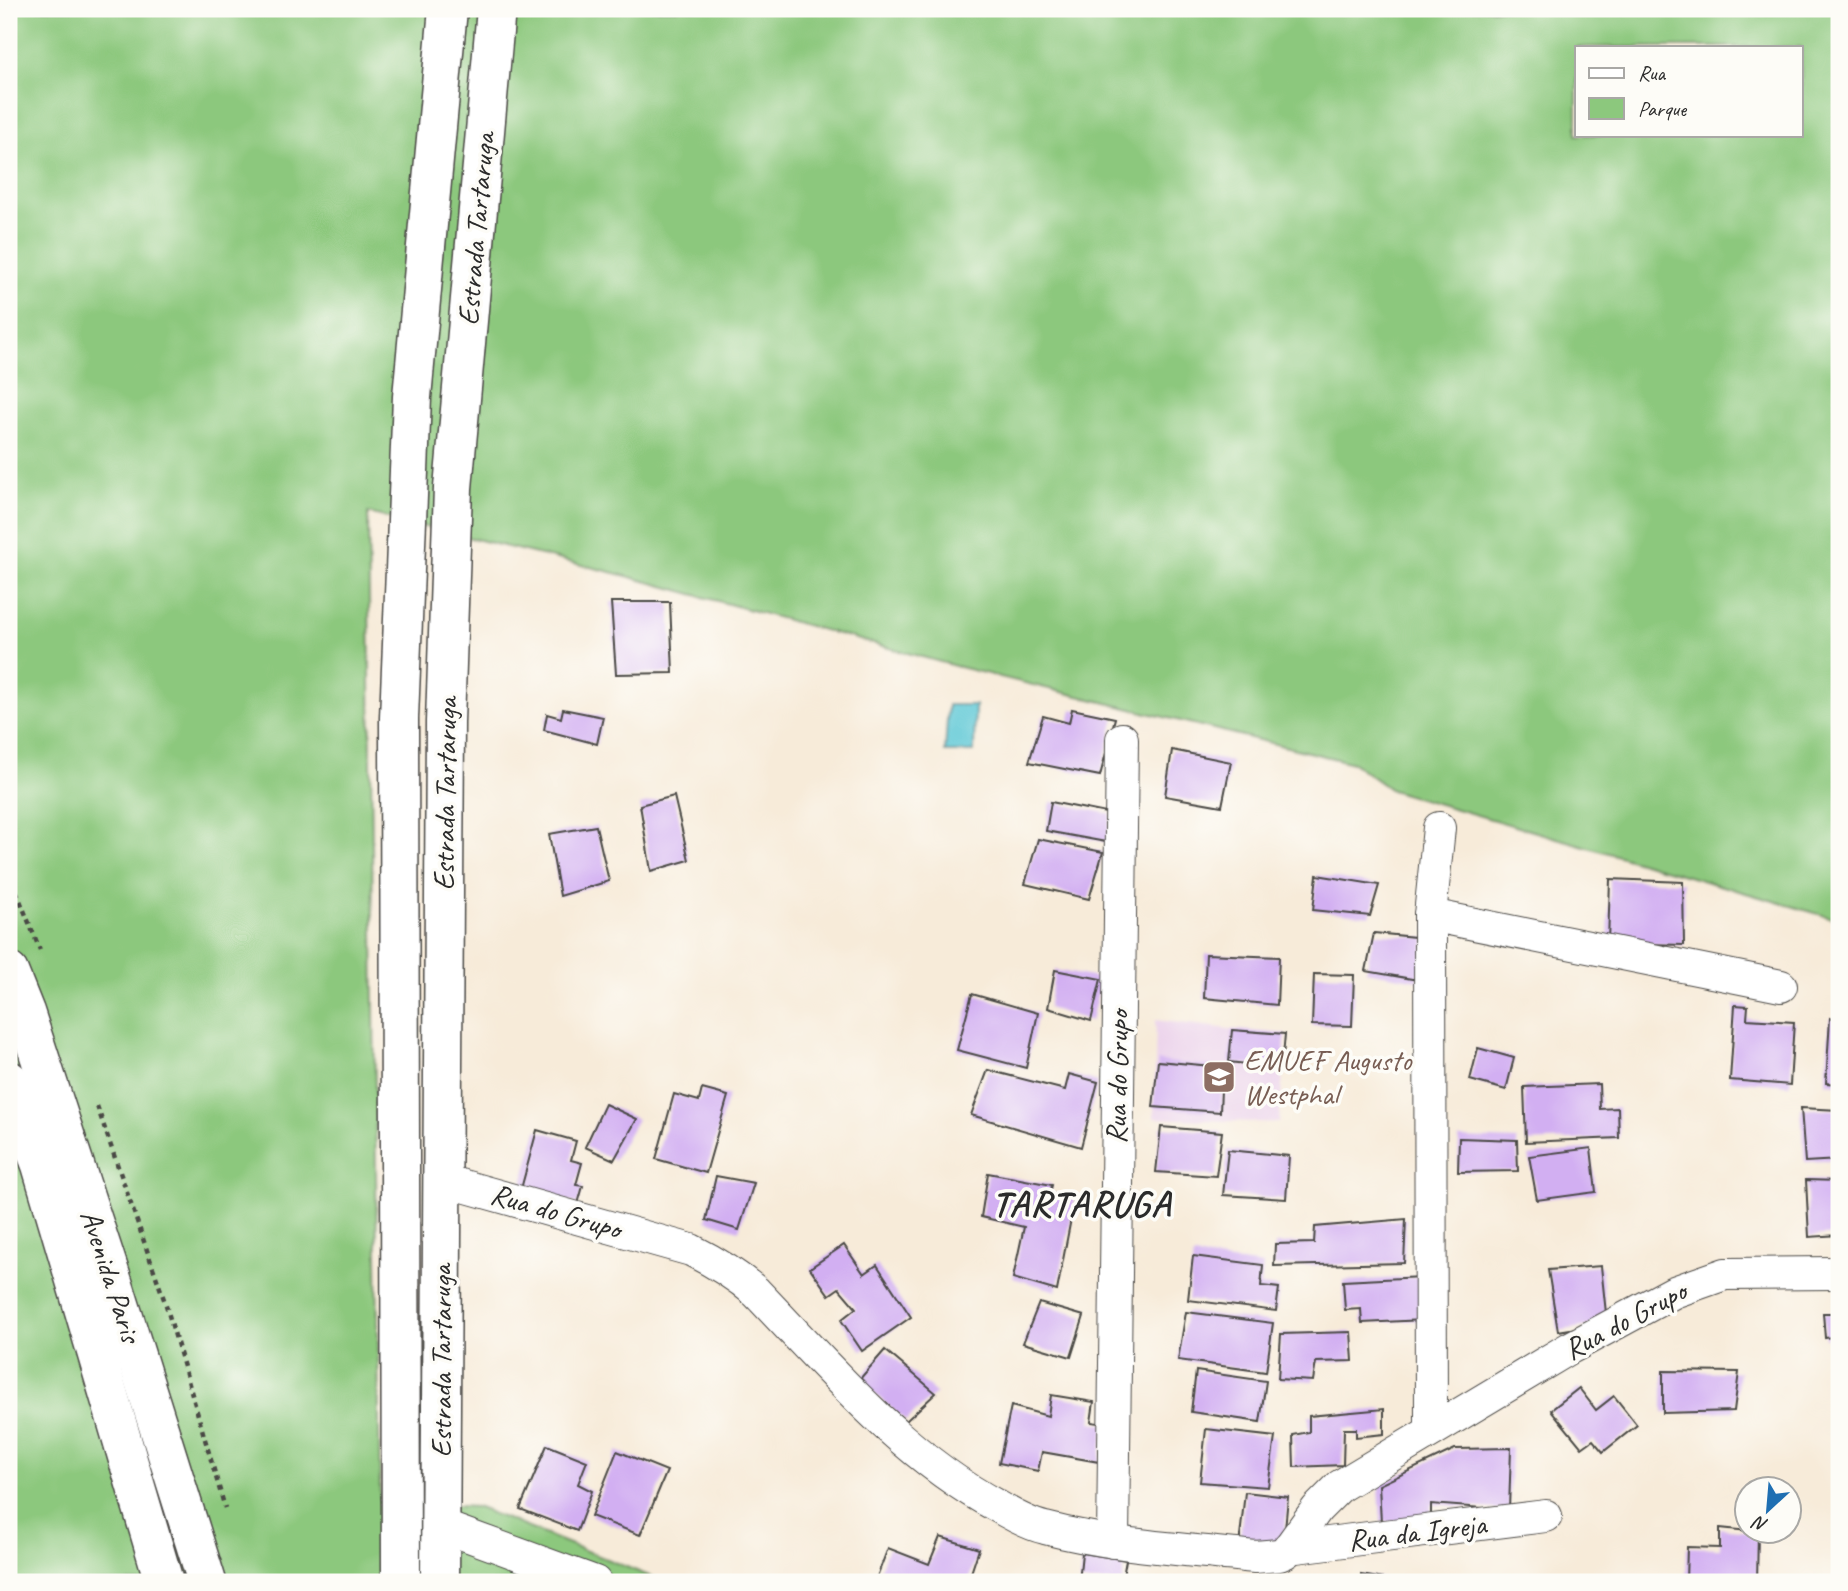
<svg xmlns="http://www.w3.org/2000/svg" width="1848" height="1591" font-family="Caveat,sans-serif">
  <rect width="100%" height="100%" fill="#fdfcf7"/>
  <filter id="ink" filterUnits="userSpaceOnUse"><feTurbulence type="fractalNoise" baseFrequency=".0143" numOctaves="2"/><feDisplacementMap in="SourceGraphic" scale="14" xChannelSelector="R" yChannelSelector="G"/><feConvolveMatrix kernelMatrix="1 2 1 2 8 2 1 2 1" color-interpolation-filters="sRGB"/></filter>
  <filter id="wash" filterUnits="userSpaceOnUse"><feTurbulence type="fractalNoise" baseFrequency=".00686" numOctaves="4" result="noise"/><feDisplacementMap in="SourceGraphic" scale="28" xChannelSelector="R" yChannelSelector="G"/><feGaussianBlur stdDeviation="1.57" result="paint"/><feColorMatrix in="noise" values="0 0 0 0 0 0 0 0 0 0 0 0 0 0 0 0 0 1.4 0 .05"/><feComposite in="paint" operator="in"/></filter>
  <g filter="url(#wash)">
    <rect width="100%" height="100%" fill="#f7ebd9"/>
    <path fill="#ebd1eb" d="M1156 1020 1286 1036 1279 1123 1154 1118Z"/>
    <path fill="#8cc87d" stroke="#5c7a54" stroke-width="2" fill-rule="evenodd" d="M9 9H1839V920L1391 790 1353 763 955 666 619 574 368 513 380 1502 476 1507 664 1582H9ZM1577 47H1801V135H1577Z"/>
    <path fill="#5dc8d6" stroke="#447a80" stroke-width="2" d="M948 705H975L974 752H945Z"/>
    <g id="blocks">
      <g fill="#d2aff2">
        <path d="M611 602H670L673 673 616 674Z"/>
        <path d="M563 709 603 717 597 744 544 730 547 714 561 718Z"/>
        <path d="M1072 709 1115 718 1100 776 1029 762 1043 716 1069 723Z"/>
        <path d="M1172 750 1231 762 1222 806 1165 796Z"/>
        <path d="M674 796 689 860 651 871 640 805Z"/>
        <path d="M1051 802 1111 814 1106 842 1046 831Z"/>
        <path d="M596 826 609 881 560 896 549 834Z"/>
        <path d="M1038 839 1103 852 1089 899 1025 884Z"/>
        <path d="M1317 875 1379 885 1370 916 1313 910Z"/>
        <path d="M1610 879 1683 882 1684 945 1608 943Z"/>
        <path d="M1374 933 1425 938 1418 980 1366 971Z"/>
        <path d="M1206 954 1279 957 1277 1005 1204 998Z"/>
        <path d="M1055 970 1101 979 1091 1021 1048 1008Z"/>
        <path d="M1314 974 1354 975 1352 1026 1312 1025Z"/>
        <path d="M972 994 1038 1013 1026 1068 957 1050Z"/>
        <path d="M1735 1005 1748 1006 1747 1019 1794 1022 1790 1085 1730 1080Z"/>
        <path d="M1830 1018 1839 1020V1084L1826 1083Z"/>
        <path d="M1232 1030 1285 1034 1282 1068 1229 1062Z"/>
        <path d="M1478 1048 1514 1058 1506 1090 1470 1080Z"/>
        <path d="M1158 1061 1222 1067 1220 1112 1153 1107Z"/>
        <path d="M988 1070 1065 1090 1069 1074 1098 1082 1081 1147 971 1115Z"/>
        <path d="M1599 1084 1600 1109 1618 1108 1619 1138 1526 1142 1524 1087Z"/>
        <path d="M702 1089 728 1096 706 1173 656 1159 674 1094 699 1101Z"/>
        <path d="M605 1104 637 1119 614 1160 585 1147Z"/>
        <path d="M1801 1108 1839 1110V1160L1805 1162Z"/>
        <path d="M1161 1127 1222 1132 1216 1176 1156 1172Z"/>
        <path d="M537 1130 576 1141 571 1160 582 1163 576 1185 583 1186 578 1204 521 1189Z"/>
        <path d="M1459 1138 1517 1140 1518 1171 1458 1172Z"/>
        <path d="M1591 1148 1596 1192 1537 1200 1529 1156Z"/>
        <path d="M1228 1150 1289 1156 1286 1199 1223 1195Z"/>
        <path d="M988 1173 1052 1185 1050 1193 1075 1198 1057 1291 1013 1278 1024 1227 981 1217Z"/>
        <path d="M716 1176 754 1183 739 1230 706 1220Z"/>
        <path d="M1806 1180 1839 1181V1235L1809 1237Z"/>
        <path d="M1406 1219 1404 1263 1274 1266 1275 1244 1314 1243 1315 1227Z"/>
        <path d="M844 1245 864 1274 877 1265 911 1317 862 1351 841 1320 856 1308 839 1288 829 1295 810 1268Z"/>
        <path d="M1193 1256 1263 1265 1261 1286 1279 1288 1276 1311 1188 1300Z"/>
        <path d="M1601 1266 1607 1323 1558 1331 1548 1270Z"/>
        <path d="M1422 1277 1424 1320 1362 1323 1361 1309 1345 1310 1343 1281Z"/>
        <path d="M1039 1303 1084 1316 1071 1357 1023 1343Z"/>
        <path d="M1186 1312 1273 1323 1266 1372 1178 1360Z"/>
        <path d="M1823 1313H1839V1336L1825 1338Z"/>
        <path d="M1351 1332 1353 1361 1316 1362 1313 1381 1278 1379 1281 1334Z"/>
        <path d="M885 1350 936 1393 906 1421 859 1380Z"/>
        <path d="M1196 1371 1266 1381 1260 1422 1191 1412Z"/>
        <path d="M1663 1371 1739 1372 1734 1411 1663 1413Z"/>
        <path d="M1579 1388 1596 1410 1614 1396 1637 1425 1603 1452 1593 1440 1582 1448 1551 1410Z"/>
        <path d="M1051 1395 1094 1402 1091 1422 1105 1424 1099 1462 1042 1452 1038 1471 999 1463 1011 1406 1048 1416Z"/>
        <path d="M1384 1409V1434L1356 1437V1429H1344L1343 1465 1294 1467 1293 1435 1309 1432V1416Z"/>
        <path d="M1206 1429 1275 1437 1268 1487 1200 1482Z"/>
        <path d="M547 1445 587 1461 578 1484 592 1491 577 1531 520 1509Z"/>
        <path d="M1511 1448 1509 1510 1431 1504V1521L1381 1522 1379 1485 1455 1449Z"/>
        <path d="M617 1451 667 1471 640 1535 591 1516Z"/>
        <path d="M1245 1492 1288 1497 1283 1551 1239 1546Z"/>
        <path d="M1720 1528 1758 1532 1757 1582H1686L1687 1547 1720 1548Z"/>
        <path d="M940 1537 979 1549 968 1582H875L888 1548 929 1564Z"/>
        <path d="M1082 1553 1126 1560 1122 1582H1079Z"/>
        <path d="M1361 1575 1397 1581V1582H1360Z"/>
      </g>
    </g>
  </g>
  <g filter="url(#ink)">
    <use href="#blocks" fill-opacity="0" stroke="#4a4845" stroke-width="2"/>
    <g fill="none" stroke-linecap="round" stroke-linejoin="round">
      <defs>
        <g id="minor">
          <path d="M1430 915 1781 986"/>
          <path d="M442 1180 691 1250C715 1262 735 1274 756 1292 830 1369 902 1455 997 1506 1012 1515 1028 1524 1045 1528 1113 1546 1186 1549 1255 1557L1279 1555 1286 1552 1317 1509 1340 1486 1570 1348 1674 1292 1725 1274 1839 1273"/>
          <path d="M1431 1431 1430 915 1439 828"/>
          <path d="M439 1525 595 1582"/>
          <path d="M1113 1542 1122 739"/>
          <path d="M1288 1548 1546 1516"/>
        </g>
        <g id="tertiary">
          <path d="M9 972 25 1012 113 1282 207 1582"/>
          <path d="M9 1080 41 1165 164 1582"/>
          <path d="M401 1582 399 718 412 397 448 9"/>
          <path d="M440 1582 445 722 453 488 496 9"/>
        </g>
      </defs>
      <use href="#minor" stroke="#4a4845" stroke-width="34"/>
      <use href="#tertiary" stroke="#4a4845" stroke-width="41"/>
      <g stroke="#4a4845" stroke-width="4.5" stroke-dasharray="5 5" stroke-linecap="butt">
        <path d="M9 873 40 950"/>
        <path d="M97 1106 166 1305 225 1508"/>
      </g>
      <use href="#minor" stroke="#fff" stroke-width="32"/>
      <use href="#tertiary" stroke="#fff" stroke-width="38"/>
    </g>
  </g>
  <defs>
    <symbol id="school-square" viewBox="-11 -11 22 22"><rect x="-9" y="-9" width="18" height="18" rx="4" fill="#8d6e63" stroke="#fdfcf7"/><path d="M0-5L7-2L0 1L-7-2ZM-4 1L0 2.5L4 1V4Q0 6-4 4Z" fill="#fff"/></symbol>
  </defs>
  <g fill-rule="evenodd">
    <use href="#school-square" x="1200" y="1058" width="38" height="38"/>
  </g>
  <g text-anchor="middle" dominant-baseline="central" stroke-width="7" stroke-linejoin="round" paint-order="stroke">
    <g font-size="30" fill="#2b2b2b" stroke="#fdfcf7">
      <text transform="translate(476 229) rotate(-85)">Estrada Tartaruga</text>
      <text transform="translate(445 794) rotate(-89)">Estrada Tartaruga</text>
      <text transform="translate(1117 1077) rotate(-89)">Rua do Grupo</text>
      <text transform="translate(556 1211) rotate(16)">Rua do Grupo</text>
      <text transform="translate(111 1276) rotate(72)">Avenida Paris</text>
      <text transform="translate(1625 1320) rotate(-28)">Rua do Grupo</text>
      <text transform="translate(441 1361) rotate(-90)">Estrada Tartaruga</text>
      <text transform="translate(1417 1532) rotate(-7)">Rua da Igreja</text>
    </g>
    <g font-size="30" fill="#785e54" stroke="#fdfcf7" text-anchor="start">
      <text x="1244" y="1060">EMUEF Augusto<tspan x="1244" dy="34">Westphal</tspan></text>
    </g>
    <g font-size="37" font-weight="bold" letter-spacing="2" fill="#2b2b2b" stroke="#fdfcf7">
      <text x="1082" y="1203">TARTARUGA</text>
    </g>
  </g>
  <rect width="1848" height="1591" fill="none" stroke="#fdfcf7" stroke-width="35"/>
  <rect x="1575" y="46" width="228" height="91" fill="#fdfcf7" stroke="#a9a8a5" stroke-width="2"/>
  <rect x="1589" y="68" width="35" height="10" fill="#ffffff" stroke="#a9a8a5" stroke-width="2"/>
  <text x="1638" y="80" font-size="21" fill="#2b2b2b">Rua</text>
  <rect x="1589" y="98" width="35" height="21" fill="#8cc87d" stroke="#a9a8a5" stroke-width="2"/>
  <text x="1638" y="116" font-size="21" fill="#2b2b2b">Parque</text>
  <g transform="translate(1768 1510) rotate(206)"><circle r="33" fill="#fdfcf7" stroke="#a9a8a5" stroke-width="2"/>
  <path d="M0-5L12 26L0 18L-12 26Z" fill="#1f6fb2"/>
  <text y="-10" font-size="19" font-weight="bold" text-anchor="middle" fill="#2b2b2b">N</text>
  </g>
</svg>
